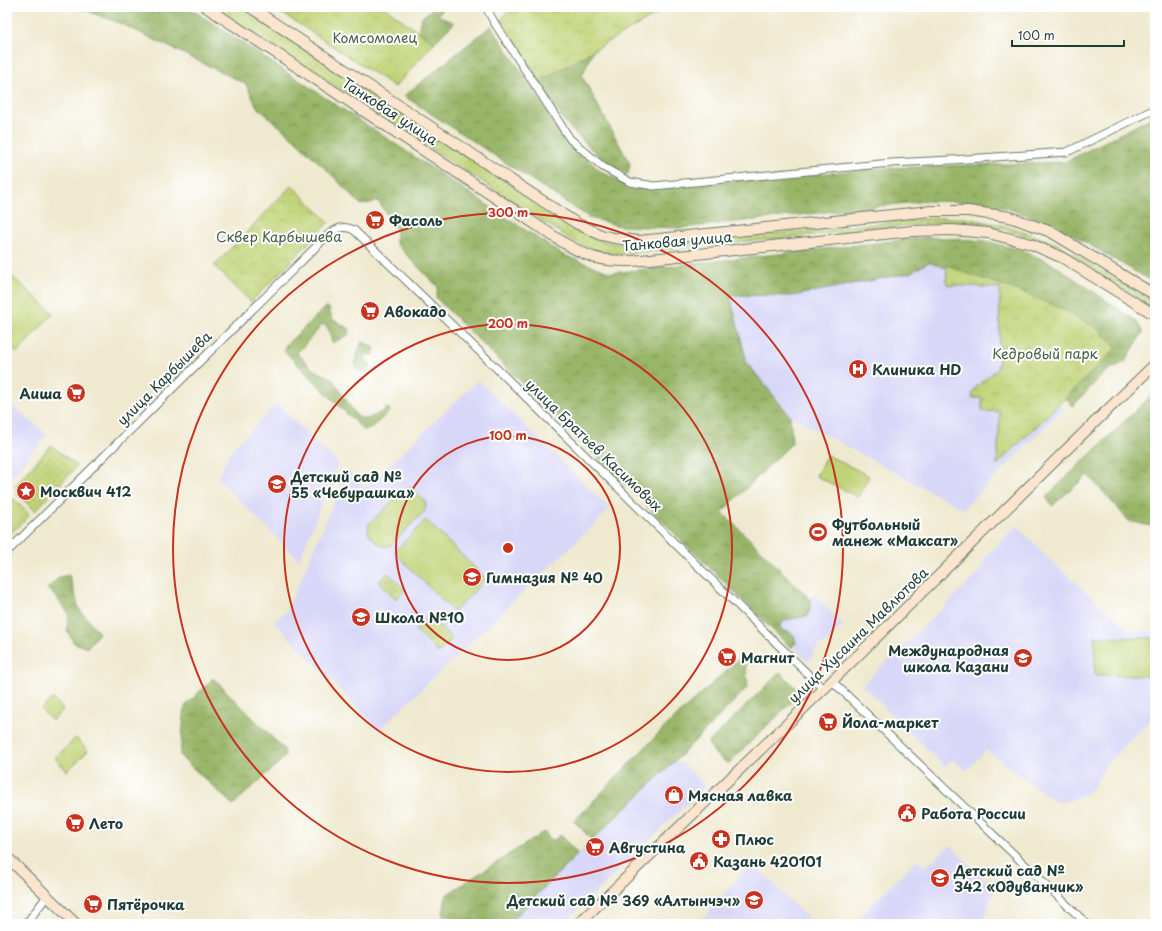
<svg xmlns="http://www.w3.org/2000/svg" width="1162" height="931" font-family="'Playpen Sans',sans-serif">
  <defs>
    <pattern id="grass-dots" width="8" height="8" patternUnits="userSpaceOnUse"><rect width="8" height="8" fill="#c0d376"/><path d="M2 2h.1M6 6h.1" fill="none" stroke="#a5b667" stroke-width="1.8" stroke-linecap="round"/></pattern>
    <pattern id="forest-crowns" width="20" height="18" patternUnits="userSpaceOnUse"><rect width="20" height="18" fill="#98b567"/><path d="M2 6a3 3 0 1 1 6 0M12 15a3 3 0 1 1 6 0" fill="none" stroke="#7b9456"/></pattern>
    <pattern id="park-crowns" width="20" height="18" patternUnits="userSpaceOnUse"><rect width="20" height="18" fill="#c0d376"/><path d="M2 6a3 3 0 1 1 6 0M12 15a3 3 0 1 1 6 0" fill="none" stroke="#a5b667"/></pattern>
  </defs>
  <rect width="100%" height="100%" fill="#fff"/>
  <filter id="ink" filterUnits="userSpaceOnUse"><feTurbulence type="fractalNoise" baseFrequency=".025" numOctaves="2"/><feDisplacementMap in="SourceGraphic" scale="8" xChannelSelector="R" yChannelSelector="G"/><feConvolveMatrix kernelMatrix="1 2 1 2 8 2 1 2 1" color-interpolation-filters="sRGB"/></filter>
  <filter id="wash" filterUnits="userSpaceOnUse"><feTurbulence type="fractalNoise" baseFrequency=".012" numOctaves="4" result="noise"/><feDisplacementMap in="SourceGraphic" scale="16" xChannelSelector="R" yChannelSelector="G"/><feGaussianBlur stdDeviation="0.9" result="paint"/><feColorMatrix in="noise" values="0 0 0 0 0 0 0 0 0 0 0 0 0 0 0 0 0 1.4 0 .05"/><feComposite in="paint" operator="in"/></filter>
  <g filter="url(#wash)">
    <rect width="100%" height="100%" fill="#efe9cf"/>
    <g fill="#d8d7f8">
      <path d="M929 262 1001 288 1003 344 1064 408 963 509 790 416 747 363 730 295 792 296 910 273Z"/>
      <path d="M478 380 610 509 379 730 274 622 287 611 348 471 365 488Z"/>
      <path d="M7 401 47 435 7 482Z"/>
      <path d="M277 404 338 463 299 560 218 479 230 451Z"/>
      <path d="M1017 526 1051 561 1130 631H1155V715L1106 764 1096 783 1088 792 1075 799 1057 803 986 750 966 771 954 759 945 767 862 685 918 632 980 571 985 557Z"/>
      <path d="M814 594 843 625 823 645H820L813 652V655L807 661 774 628Z"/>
      <path d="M675 761 677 763H683L705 786 563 924H508L578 854Z"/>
      <path d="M950 845 994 889 983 924H853L917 859 925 867Z"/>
      <path d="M752 862 811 922 809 924H719L708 913Z"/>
      <path d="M707 914 717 924H697Z"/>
    </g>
    <g fill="url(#grass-dots)" stroke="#708855">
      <path d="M213 7H241L573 226 600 240 612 243 637 247 936 218H963L998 224 1013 228 1057 244 1155 303V309L1055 248 1036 240 1011 231 982 224 964 223H936L638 252C624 253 609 256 596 252 585 249 576 242 567 237Z"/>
      <path d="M51 445 77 466 35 511 17 494 18 490 15 486Z"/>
      <path d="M7 499 9 501 14 499 30 515 7 537Z"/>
    </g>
    <g fill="url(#forest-crowns)" stroke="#5c794e">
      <path d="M77 7H188L563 255 611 273 929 237 986 241 1027 252 1056 266 1136 321 1143 332 1125 362 1106 371 1073 406 1017 343 1001 288 929 262 910 273 792 296 730 295 747 363 790 416 792 443 722 512 812 601 808 616 785 620 780 626 782 631H788L794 635 796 643 791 648 436 298 438 287 396 244V229L378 201 361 205 331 174 294 139 257 107 246 84 122 24Z"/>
      <path d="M434 7H446L438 15 454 23 434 43 418 31 421 18Z"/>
      <path d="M491 26 567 140 600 171 627 185 655 188 886 168 1065 162 1155 116V283L1054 224 1006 208 973 202 926 201 681 228 620 226 590 218 404 96Z"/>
      <path d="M508 28 593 50 582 76 630 164 628 174 618 170 603 160 575 133 564 121 505 32Z"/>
      <path d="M326 307 329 308 332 319 350 329 348 335 332 343 329 330 323 324 297 353 314 370 332 378 357 417 367 419 380 413 388 408 390 411 370 429 363 430 284 351 285 346Z"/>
      <path d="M362 341 375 348 373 355 367 354 364 358 372 366 365 373 357 369 354 364Z"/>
      <path d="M1155 392V527L1129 521 1088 475 1052 506 1046 497Z"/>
      <path d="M69 575 79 609 99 633 87 648 73 642 67 629 69 614 56 597 47 589 59 577Z"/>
      <path d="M740 658 745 661 748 687 675 761 592 840 574 821 663 729Z"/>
      <path d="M780 672 801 693 728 764 715 754 708 743Z"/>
      <path d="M213 678 284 749 285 757 233 805 180 756 185 706Z"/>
      <path d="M544 832 553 841 560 835 578 854 508 924H469L474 919 464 922 443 915 446 895Z"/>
    </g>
    <g fill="url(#park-crowns)" stroke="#708855">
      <path d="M273 7H384L434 43 395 87Z"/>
      <path d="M512 7H669L540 81 500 20Z"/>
      <path d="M292 185 329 222 251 302 214 266Z"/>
      <path d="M947 265 969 274 1022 292 1060 308 1098 329 1116 348 997 465 1000 412 982 411V398H972C973 384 986 380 995 371 998 369 998 363 999 359L1000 288 948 285 946 281Z"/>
      <path d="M388 573 405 590 396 599 379 581Z"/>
    </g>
    <g fill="#c0d376" stroke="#708855">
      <path d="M7 272 53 313 17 353 7 344Z"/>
      <path d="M827 455 869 476 858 497 816 476Z"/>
      <path d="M409 488C413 490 425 500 426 505 426 507 425 509 424 512L391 545C381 550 374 540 368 533L369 524 403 491Z"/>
      <path d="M426 520 486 579 454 612 394 552Z"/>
      <path d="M430 616 452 639 438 653 415 630Z"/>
      <path d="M1095 637 1155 638V676L1095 675Z"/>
      <path d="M53 698 63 709 52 721 41 709Z"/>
      <path d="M76 738 88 751 67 771 55 758Z"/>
    </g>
  </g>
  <g filter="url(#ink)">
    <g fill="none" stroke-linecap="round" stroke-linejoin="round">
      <defs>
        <g id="street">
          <path d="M486 7 494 22 570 139 603 167 630 182 654 186 891 163 952 160 1067 152 1155 109"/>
          <path d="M7 552 329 234C337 228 344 225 354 230L485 357 823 689"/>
          <path d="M832 681 1087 924"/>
          <path d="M26 924 47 896"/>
        </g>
        <g id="secondary">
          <path d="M206 7 564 243C573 248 583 254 593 257 605 261 619 261 632 261L912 231 952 230 988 233 1031 244 1063 258 1155 315"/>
          <path d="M250 7 576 223 601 235 614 238 639 241 931 211H968L1010 217 1051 232 1155 295"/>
          <path d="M7 857 76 924"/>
          <path d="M578 924 832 681 1065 451 1155 364"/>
        </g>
      </defs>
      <use href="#street" stroke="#68796a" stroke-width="9"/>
      <use href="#secondary" stroke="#68796a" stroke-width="12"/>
      <use href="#street" stroke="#fff" stroke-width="7"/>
      <use href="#secondary" stroke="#fbe5cf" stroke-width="10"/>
    </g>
  </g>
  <g fill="none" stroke="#c8321e" stroke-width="2">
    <circle cx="508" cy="548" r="112"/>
    <circle cx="508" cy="548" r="224"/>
    <circle cx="508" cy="548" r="335"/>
  </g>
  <defs>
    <symbol id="supermarket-disc" viewBox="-11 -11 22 22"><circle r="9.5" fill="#c8321e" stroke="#fff"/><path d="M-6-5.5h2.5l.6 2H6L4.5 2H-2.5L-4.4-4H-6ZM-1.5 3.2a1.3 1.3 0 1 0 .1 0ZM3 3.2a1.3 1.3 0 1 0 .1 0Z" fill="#fff"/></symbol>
    <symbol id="hospital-disc" viewBox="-11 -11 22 22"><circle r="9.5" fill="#c8321e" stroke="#fff"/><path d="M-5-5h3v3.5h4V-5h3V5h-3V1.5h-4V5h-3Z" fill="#fff"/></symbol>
    <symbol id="school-disc" viewBox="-11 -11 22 22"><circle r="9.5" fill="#c8321e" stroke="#fff"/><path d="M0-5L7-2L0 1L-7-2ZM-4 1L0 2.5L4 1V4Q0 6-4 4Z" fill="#fff"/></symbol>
    <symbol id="sight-disc" viewBox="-11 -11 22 22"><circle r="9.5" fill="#c8321e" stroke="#fff"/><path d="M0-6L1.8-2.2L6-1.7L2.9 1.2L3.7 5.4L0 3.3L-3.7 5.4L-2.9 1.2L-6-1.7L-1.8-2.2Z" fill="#fff"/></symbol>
    <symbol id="stadium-disc" viewBox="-11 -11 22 22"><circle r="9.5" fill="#c8321e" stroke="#fff"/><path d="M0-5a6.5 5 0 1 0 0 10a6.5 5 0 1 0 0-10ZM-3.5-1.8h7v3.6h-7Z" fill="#fff"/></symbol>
    <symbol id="shop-disc" viewBox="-11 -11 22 22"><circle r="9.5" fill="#c8321e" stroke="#fff"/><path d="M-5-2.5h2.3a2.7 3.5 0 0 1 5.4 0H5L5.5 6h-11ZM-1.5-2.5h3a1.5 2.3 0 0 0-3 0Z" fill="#fff"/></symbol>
    <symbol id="civic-disc" viewBox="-11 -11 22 22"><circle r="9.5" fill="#c8321e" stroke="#fff"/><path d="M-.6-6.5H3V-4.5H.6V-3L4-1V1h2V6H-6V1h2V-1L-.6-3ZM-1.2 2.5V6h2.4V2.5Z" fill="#fff"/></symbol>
    <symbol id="pharmacy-disc" viewBox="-11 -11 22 22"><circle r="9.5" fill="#c8321e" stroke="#fff"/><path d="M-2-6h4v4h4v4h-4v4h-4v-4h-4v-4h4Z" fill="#fff"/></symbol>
  </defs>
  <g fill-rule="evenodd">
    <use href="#supermarket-disc" x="364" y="209" width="22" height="22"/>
    <use href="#supermarket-disc" x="359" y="300" width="22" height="22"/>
    <use href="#hospital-disc" x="847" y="358" width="22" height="22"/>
    <use href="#supermarket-disc" x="65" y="382" width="22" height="22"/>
    <use href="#school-disc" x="266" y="473" width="22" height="22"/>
    <use href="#sight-disc" x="15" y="480" width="22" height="22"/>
    <use href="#stadium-disc" x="807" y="521" width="22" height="22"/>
    <use href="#school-disc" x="461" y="566" width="22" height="22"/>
    <use href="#school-disc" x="350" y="606" width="22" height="22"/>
    <use href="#supermarket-disc" x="716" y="646" width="22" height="22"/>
    <use href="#school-disc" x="1012" y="647" width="22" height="22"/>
    <use href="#supermarket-disc" x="817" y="711" width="22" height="22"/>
    <use href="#shop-disc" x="663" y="784" width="22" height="22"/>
    <use href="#civic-disc" x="896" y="802" width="22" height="22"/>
    <use href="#supermarket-disc" x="64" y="812" width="22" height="22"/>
    <use href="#pharmacy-disc" x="710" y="828" width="22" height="22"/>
    <use href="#supermarket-disc" x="584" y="836" width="22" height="22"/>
    <use href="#civic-disc" x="688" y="850" width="22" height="22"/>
    <use href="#school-disc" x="929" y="867" width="22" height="22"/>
    <use href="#school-disc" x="743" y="889" width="22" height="22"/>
    <use href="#supermarket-disc" x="82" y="893" width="22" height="22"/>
  </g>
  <g text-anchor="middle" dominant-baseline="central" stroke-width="4" stroke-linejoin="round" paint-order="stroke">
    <g font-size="14" fill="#476244" stroke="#fff">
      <text x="375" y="37">Комсомолец</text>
      <text x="279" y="236">Сквер Карбышева</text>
      <text x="1045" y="353">Кедровый парк</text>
    </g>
    <g font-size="14" fill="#1f3d34" stroke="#fff">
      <text transform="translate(390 111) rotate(33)">Танковая улица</text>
      <text transform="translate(677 241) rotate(-5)">Танковая улица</text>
      <text transform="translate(164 378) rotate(-45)">улица Карбышева</text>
      <text transform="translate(594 445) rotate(44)">улица Братьев Касимовых</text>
      <text transform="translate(858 635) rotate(-44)">улица Хусаина Мавлютова</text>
    </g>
    <g font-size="14" font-weight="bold" fill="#1f3d34" stroke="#fff" text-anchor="start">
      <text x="389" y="220">Фасоль</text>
      <text x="384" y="311">Авокадо</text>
      <text x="872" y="369">Клиника HD</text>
      <text x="62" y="393" text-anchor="end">Аиша</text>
      <text x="291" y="476">Детский сад №<tspan x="291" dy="16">55 «Чебурашка»</tspan></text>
      <text x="40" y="491">Москвич 412</text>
      <text x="832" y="524">Футбольный<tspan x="832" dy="16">манеж «Максат»</tspan></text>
      <text x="486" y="577">Гимназия № 40</text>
      <text x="375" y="617">Школа №10</text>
      <text x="1009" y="650" text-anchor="end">Международная<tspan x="1009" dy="16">школа Казани</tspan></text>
      <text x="741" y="657">Магнит</text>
      <text x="842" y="722">Йола-маркет</text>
      <text x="688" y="795">Мясная лавка</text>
      <text x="921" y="813">Работа России</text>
      <text x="89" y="823">Лето</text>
      <text x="735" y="839">Плюс</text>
      <text x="609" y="847">Августина</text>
      <text x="713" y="861">Казань 420101</text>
      <text x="954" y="870">Детский сад №<tspan x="954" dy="16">342 «Одуванчик»</tspan></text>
      <text x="740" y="900" text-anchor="end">Детский сад № 369 «Алтынчэч»</text>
      <text x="107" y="904">Пятёрочка</text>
    </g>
  </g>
  <circle cx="508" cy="548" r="6" fill="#c8321e" stroke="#fff" stroke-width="2"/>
  <g font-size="12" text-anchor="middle" font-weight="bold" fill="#c8321e" stroke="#fff" stroke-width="4" stroke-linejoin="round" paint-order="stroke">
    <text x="508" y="217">300 m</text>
    <text x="508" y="328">200 m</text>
    <text x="508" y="440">100 m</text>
  </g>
  <rect width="1162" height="931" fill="none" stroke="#fff" stroke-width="24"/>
  <path d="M1012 40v6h112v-6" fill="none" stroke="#1f3d34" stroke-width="2"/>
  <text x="1018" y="40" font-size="12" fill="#1f3d34" stroke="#ffffff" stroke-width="3" paint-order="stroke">100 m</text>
</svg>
